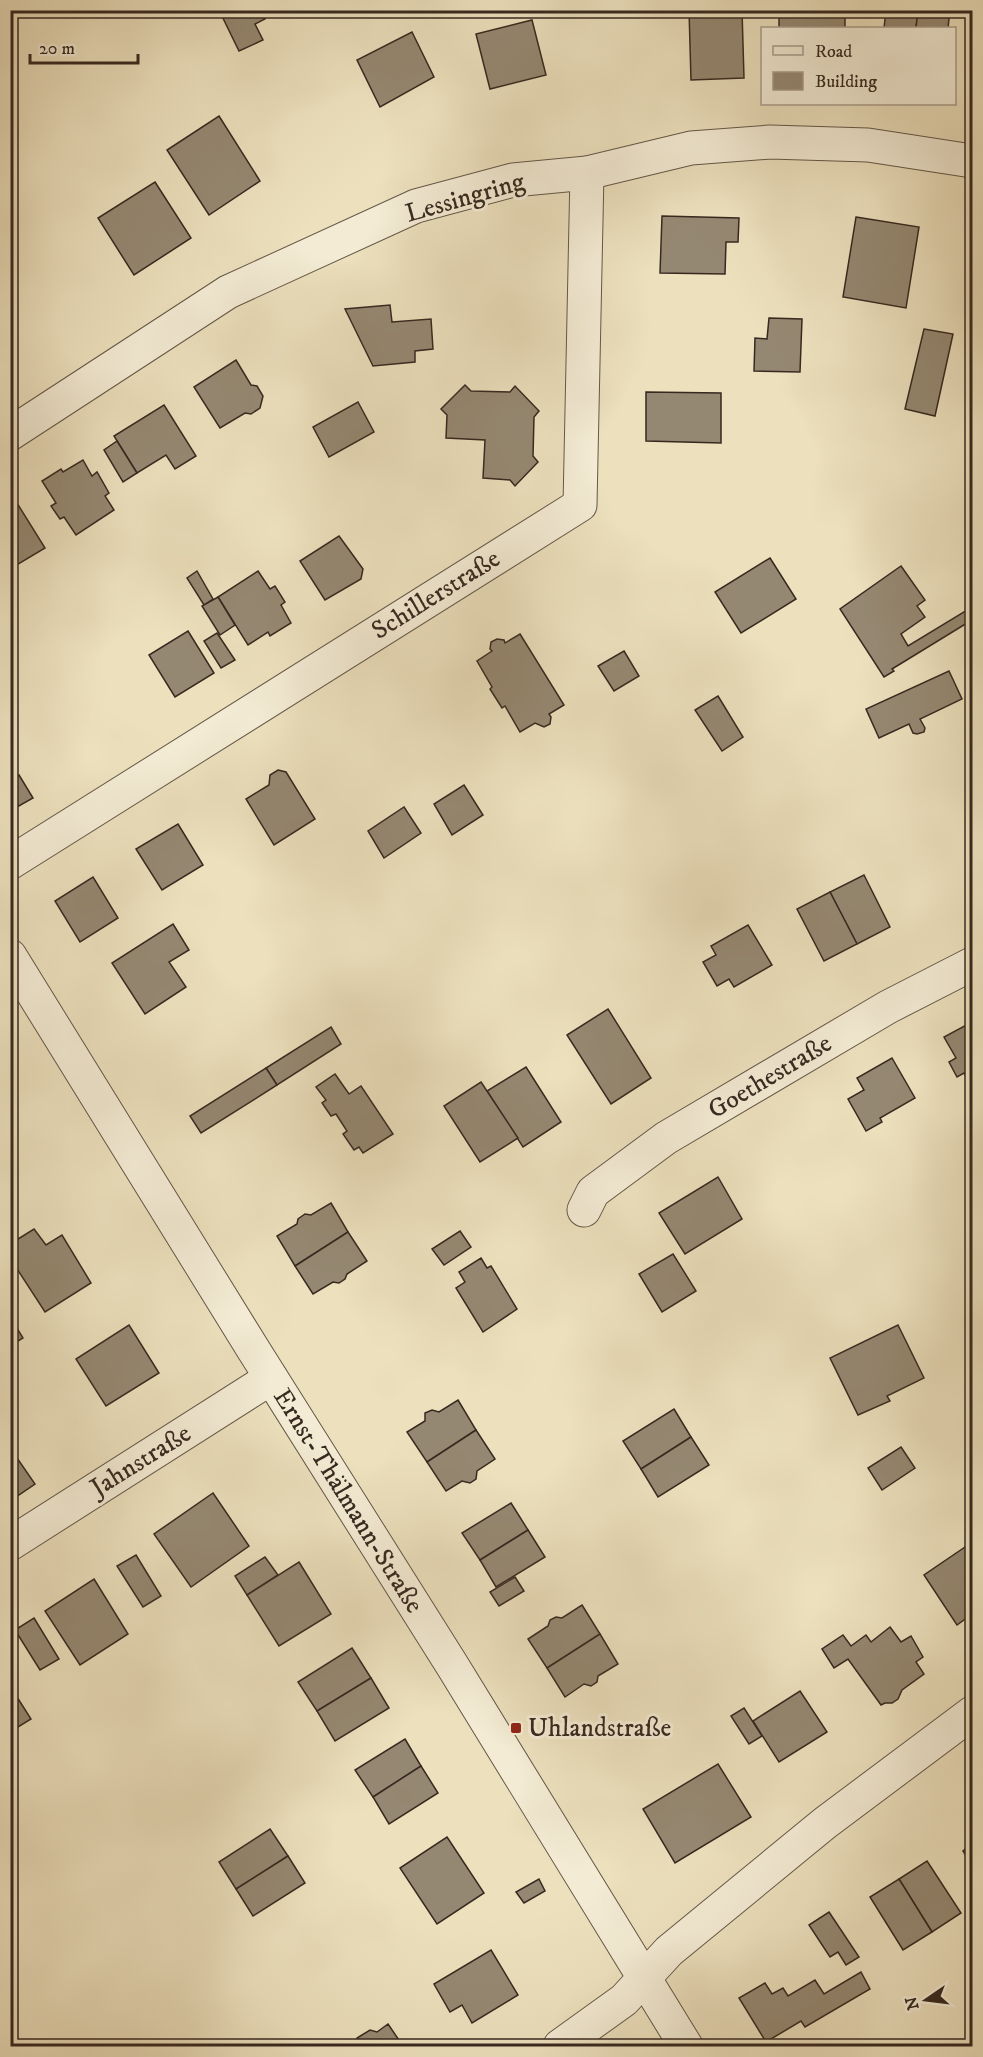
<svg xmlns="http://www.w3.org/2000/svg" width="983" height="2057" font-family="'IM FELL DW Pica',serif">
  <rect width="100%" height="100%" fill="#ece0bd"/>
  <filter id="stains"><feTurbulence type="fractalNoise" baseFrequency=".00333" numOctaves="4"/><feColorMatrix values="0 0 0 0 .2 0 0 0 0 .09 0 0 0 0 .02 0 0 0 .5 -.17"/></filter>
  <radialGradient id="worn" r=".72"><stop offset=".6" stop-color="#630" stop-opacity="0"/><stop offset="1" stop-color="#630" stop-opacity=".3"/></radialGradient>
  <g fill="#958872" stroke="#372920" stroke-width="1.5">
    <path d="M219 10H261L265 19 255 24 263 40 239 51Z"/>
    <path d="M689 10H742L744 78 691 80Z"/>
    <rect x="779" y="10" width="66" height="18"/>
    <path d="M886 10H918L916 28H884Z"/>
    <path d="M918 10H950L948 28H916Z"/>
    <path d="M532 20 546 75 490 89 476 34Z"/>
    <path d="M412 32 434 77 380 107 357 60Z"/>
    <path d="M219 116 260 181 209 215 167 150Z"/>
    <path d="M155 182 191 238 134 275 98 218Z"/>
    <path d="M662 216 739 218 738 242H726L725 274 660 273Z"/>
    <path d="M856 217 919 227 906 308 843 297Z"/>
    <path d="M390 305 392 322 431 319 433 349 415 351V362L373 366 345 309Z"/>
    <path d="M769 318 802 319 800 372 754 371 755 338 767 339Z"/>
    <path d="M924 329 953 334 935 416 905 409Z"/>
    <path d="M236 360 251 385 257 386 263 396 260 408 251 414 245 413 220 428 194 387Z"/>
    <path d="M465 385 471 391 510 392 515 386 539 411 534 417 533 456 538 462 515 486 510 480 483 478 485 440 446 438 447 415 441 409Z"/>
    <path d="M646 392 721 393V443L646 441Z"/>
    <path d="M358 402 374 432 329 457 313 427Z"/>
    <path d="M164 405 196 456 175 469 166 455 137 473 114 436Z"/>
    <path d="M117 441 137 473 123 482 104 450Z"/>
    <path d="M83 460 92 476 97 472 109 493 105 496 114 510 76 535 64 517 60 519 51 506 56 503 42 481 61 469 63 472Z"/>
    <path d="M12 495 45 548 10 569V496Z"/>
    <path d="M339 536 363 569 361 579 325 600 300 561Z"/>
    <path d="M770 558 796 599 741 633 715 592Z"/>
    <path d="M901 566 925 600 917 606 925 617 901 634 908 646 972 607V620L892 669 894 671 884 677 840 609Z"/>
    <path d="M197 571 213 599 204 605 187 578Z"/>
    <path d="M258 571 270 589 275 586 285 602 281 605 291 623 270 636 268 632 248 645 218 597Z"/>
    <path d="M218 597 235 625 220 635 202 606Z"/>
    <path d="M188 631 214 673 175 697 149 655Z"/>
    <path d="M217 633 235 660 221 668 204 641Z"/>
    <path d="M520 634 564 705 549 714 551 717 550 724 544 727 535 723 520 732 505 706 502 708 490 689 492 687 477 661 492 651 490 649 491 642 497 639 504 640 505 643Z"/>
    <path d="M624 651 639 676 614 691 598 666Z"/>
    <path d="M949 671 962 699 920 719 925 728 924 732 917 734 913 733 909 724 879 738 866 709Z"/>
    <path d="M718 696 743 737 722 751 695 710Z"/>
    <path d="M278 770 286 772 315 819 274 845 246 799 269 785 270 775Z"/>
    <path d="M19 775 33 798 10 811V780Z"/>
    <path d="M464 785 483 815 452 835 434 804Z"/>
    <path d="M404 807 421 833 384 858 368 831Z"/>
    <path d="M178 824 203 865 162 890 136 849Z"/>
    <path d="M864 875 890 927 857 944 830 892Z"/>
    <path d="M93 877 118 918 80 942 55 901Z"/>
    <path d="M830 892 857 944 824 961 797 909Z"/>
    <path d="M173 924 189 950 169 962 186 987 145 1014 112 963Z"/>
    <path d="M748 925 772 965 734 987 729 979 717 986 703 962 716 955 711 946Z"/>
    <path d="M608 1009 651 1078 611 1104 567 1035Z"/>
    <path d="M972 1022V1088L964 1073 957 1077 949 1062 956 1058 944 1037Z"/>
    <path d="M331 1027 341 1044 277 1085 266 1068Z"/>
    <path d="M892 1058 915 1098 880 1118 882 1122 866 1131 848 1099 864 1090 857 1078Z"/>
    <path d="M526 1067 561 1122 523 1147 487 1091Z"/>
    <path d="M266 1068 277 1085 201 1133 190 1116Z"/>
    <path d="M335 1074 349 1094 361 1086 393 1134 363 1153 359 1147 354 1150 343 1134 347 1131 336 1114 331 1116 322 1103 326 1100 316 1087Z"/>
    <path d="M481 1082 518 1138 480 1162 444 1106Z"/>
    <path d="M718 1177 742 1219 685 1254 659 1213Z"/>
    <path d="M331 1203 348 1232 295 1266 277 1236 297 1224 298 1219 305 1214 311 1215Z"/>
    <path d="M34 1229 46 1245 62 1235 91 1283 45 1312 10 1258V1244Z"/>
    <path d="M460 1231 471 1247 444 1265 432 1249Z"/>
    <path d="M348 1232 367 1261 347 1274 345 1279 339 1283 333 1282 313 1294 295 1266Z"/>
    <path d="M673 1254 696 1291 662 1312 639 1274Z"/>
    <path d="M481 1258 487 1268 491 1266 517 1309 483 1332 456 1288 465 1282 459 1272Z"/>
    <path d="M10 1317 23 1338 10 1346Z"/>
    <path d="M129 1325 159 1373 106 1406 76 1359Z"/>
    <path d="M898 1325 924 1378 887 1396 890 1401 858 1415 830 1358Z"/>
    <path d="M458 1400 476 1430 427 1462 407 1432 425 1421V1413L432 1410 439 1412Z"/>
    <path d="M674 1409 691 1437 641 1469 623 1441Z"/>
    <path d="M476 1430 495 1459 477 1471 476 1479 470 1483 462 1481 446 1491 427 1462Z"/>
    <path d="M691 1437 709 1465 658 1497 641 1469Z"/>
    <path d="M901 1447 915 1468 882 1490 868 1468Z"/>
    <path d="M17 1458 35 1484 10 1501V1462Z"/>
    <path d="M213 1493 249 1546 191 1587 154 1534Z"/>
    <path d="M511 1503 528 1530 480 1560 462 1533Z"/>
    <path d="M528 1530 545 1557 496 1587 480 1560Z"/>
    <path d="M968 1545 972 1552V1614L957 1625 924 1575Z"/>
    <path d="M136 1555 161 1596 143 1607 117 1566Z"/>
    <path d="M265 1557 278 1575 247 1595 235 1576Z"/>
    <path d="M299 1562 331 1614 279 1646 247 1595Z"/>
    <path d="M515 1577 524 1591 499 1606 490 1592Z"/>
    <path d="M94 1579 128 1634 80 1665 45 1611Z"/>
    <path d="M582 1605 600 1634 547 1668 528 1639 548 1626 550 1620 556 1617 562 1618Z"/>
    <path d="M34 1618 59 1659 40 1670 15 1630Z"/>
    <path d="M890 1627 901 1642 911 1636 923 1657 916 1662 924 1674 902 1690 898 1699 892 1703H885L881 1705 848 1659 834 1668 822 1649 843 1635 851 1646 866 1635 871 1642Z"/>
    <path d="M600 1634 618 1664 598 1676 597 1682 591 1686 584 1684 565 1697 547 1668Z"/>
    <path d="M352 1648 371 1678 317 1711 298 1682Z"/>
    <path d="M371 1678 389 1708 335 1741 317 1711Z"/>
    <path d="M10 1686 31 1719 10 1732Z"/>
    <path d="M800 1691 827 1732 779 1762 753 1721Z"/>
    <path d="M744 1708 762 1736 749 1744 731 1716Z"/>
    <path d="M405 1739 421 1766 373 1797 355 1770Z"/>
    <path d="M718 1764 751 1817 675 1863 643 1809Z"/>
    <path d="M421 1766 438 1793 389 1824 373 1797Z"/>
    <path d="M270 1829 288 1856 236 1889 219 1862Z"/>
    <path d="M447 1837 484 1893 437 1924 400 1868Z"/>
    <path d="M972 1844V1866L963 1851Z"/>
    <path d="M288 1856 305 1883 253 1916 236 1889Z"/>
    <path d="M927 1861 961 1913 932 1932 899 1879Z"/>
    <path d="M539 1879 545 1891 524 1903 516 1892Z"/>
    <path d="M899 1879 932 1932 903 1950 870 1897Z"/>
    <path d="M829 1912 859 1957 846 1965 838 1952 830 1957 809 1925Z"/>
    <path d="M491 1950 518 1995 472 2023 462 2005 450 2012 434 1984Z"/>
    <path d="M861 1972 870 1989 805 2027 801 2021 766 2042 739 1998 765 1983 772 1994 783 1988 788 1996 815 1980 824 1994Z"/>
    <path d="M388 2024 403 2046H355L357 2038 370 2030 377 2032Z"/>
  </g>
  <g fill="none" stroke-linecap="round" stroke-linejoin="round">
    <defs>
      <g id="minor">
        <path d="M10 434 228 292 416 206 513 180 587 173 691 148 770 142 868 145 972 161"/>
        <path d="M10 863 580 505 587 173"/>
        <path d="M10 956 253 1349 452 1665 686 2046"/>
        <path d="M584 1210 593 1192 666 1138 888 1007 972 964"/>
        <path d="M10 1544 271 1378"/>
        <path d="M560 2046 624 2000 669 1951 825 1823 972 1713"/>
      </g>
    </defs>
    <use href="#minor" stroke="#645747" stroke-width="35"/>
    <use href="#minor" stroke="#f3ebd4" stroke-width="33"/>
  </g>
  <rect fill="#8f2418" stroke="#f3ebd4" stroke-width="2" x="510" y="1722" width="12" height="12" rx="3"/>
  <g text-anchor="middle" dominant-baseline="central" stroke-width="6" stroke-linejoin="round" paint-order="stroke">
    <g font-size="26" fill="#372920" stroke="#f3ebd4">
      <text transform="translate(465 198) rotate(-16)">Lessingring</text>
      <text transform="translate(436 595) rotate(-32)">Schillerstraße</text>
      <text transform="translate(770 1077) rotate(-31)">Goethestraße</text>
      <text transform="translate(141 1461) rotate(-32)">Jahnstraße</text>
      <text transform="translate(348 1501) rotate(58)">Ernst-Thälmann-Straße</text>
    </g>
    <g font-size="26" fill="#372920" stroke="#f3ebd4" text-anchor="start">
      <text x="528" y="1728">Uhlandstraße</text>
    </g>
  </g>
  <rect width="983" height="2057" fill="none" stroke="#ece0bd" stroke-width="36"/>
  <rect x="12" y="12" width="959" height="2033" fill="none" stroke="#372920" stroke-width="3"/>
  <rect x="18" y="18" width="947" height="2021" fill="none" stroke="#372920" stroke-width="1.5"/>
  <rect x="761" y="27" width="195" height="78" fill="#f3ebd4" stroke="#a89d8c" stroke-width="1.5"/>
  <rect x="773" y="46" width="30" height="9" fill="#f3ebd4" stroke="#a89d8c" stroke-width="1.5"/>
  <text x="815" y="57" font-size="18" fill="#372920">Road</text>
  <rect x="773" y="72" width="30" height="18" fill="#958872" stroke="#a89d8c" stroke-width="1.5"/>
  <text x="815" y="87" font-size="18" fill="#372920">Building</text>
  <g transform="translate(926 2000) rotate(256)" stroke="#f3ebd4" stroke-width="4.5" paint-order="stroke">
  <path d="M0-4.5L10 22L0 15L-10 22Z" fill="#372920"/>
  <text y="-9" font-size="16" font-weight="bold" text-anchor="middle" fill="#372920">N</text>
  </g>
  <path d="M30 54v9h108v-9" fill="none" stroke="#372920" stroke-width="3"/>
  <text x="39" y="54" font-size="18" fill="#372920" stroke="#f3ebd4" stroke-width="4.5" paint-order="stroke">20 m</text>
  <rect width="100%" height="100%" filter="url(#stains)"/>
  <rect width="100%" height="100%" fill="url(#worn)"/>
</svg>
